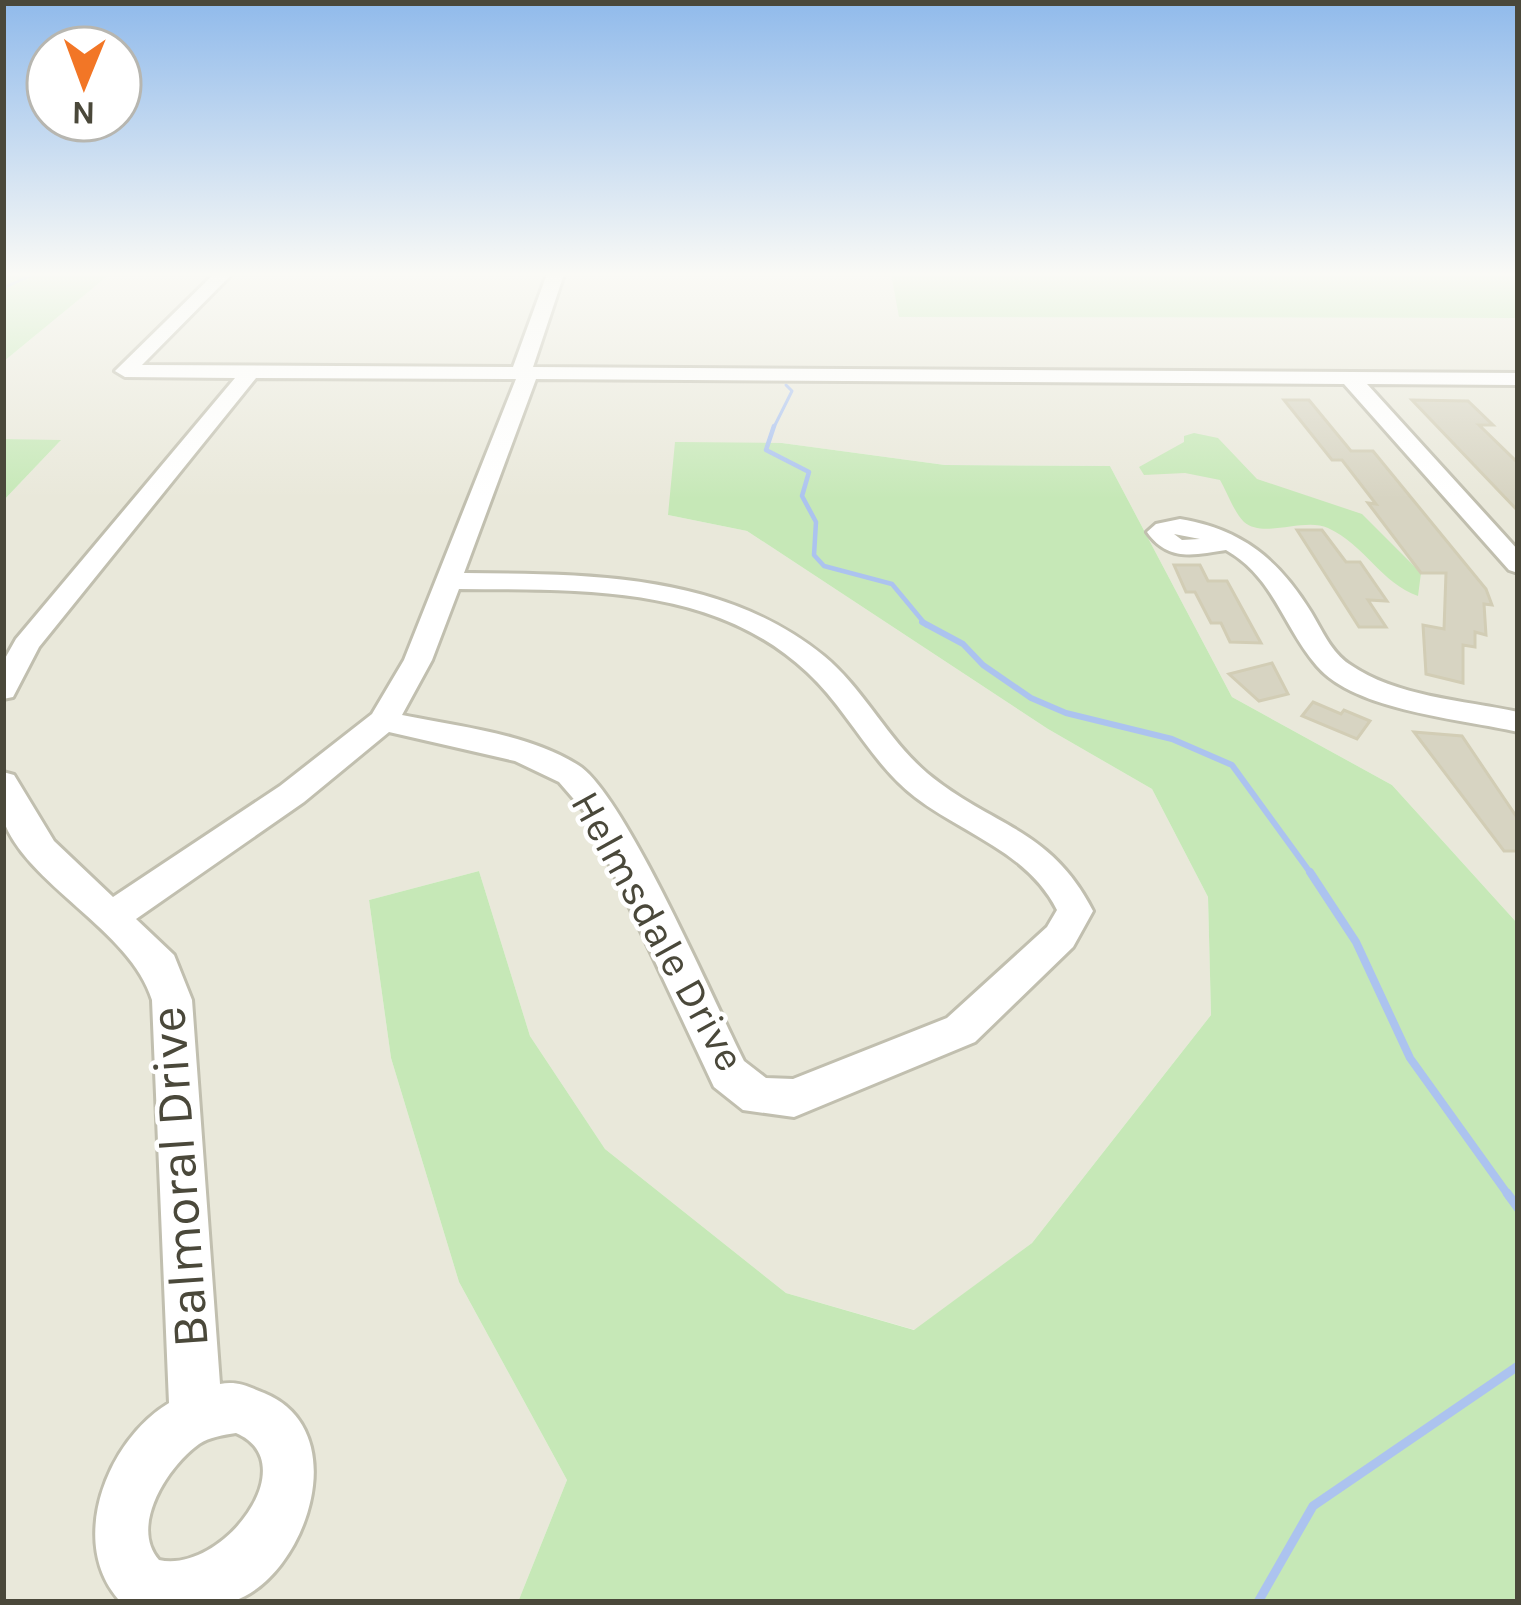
<svg xmlns="http://www.w3.org/2000/svg" width="1521" height="1605" font-family="Karla,sans-serif">
  <rect width="100%" height="100%" fill="#f5f5ec"/>
  <path fill="#e9e8da" d="M110 274H891L900 317 1518 318V924L1392 785 1232 697 1110 466 945 465 782 443 668 515 747 531 1048 729 1152 789 1208 897 1211 1015 1032 1243 915 1330 786 1293 605 1149 530 1036 479 871 369 900 391 1058 459 1282 567 1480 518 1602H3V501L60 441 3 439V362Z"/>
  <g fill="#c6e8b7">
    <path d="M3 274H110L3 362Z"/>
    <path d="M891 274H1518V318L899 317Z"/>
    <path d="M1194 433 1218 438 1257 479 1362 514 1421 573 1418 596C1381 583 1365 545 1328 528 1304 517 1264 539 1244 522 1234 512 1227 492 1220 480L1185 473 1144 475 1139 467 1184 442V436Z"/>
    <path d="M3 439 61 440 3 501Z"/>
    <path d="M675 442 782 443 945 465 1110 466 1232 697 1392 785 1518 924V1602H518L567 1480 459 1282 391 1058 369 900 479 871 530 1036 605 1149 786 1293 914 1330 1032 1243 1211 1015 1208 897 1152 789 1048 729 747 531 668 515Z"/>
  </g>
  <g fill="none" stroke-linecap="round" stroke-linejoin="round">
    <g stroke="#acc3ef" stroke-width="3">
      <path d="M3 288 34 274"/>
      <path d="M773 429 792 391 786 385"/>
    </g>
    <path stroke="#acc3ef" stroke-width="4.5" d="M774 426 766 450 809 472 802 496 816 522 814 555 824 566 892 584 926 625"/>
    <path stroke="#acc3ef" stroke-width="6" d="M922 622 963 644 983 665 1031 698 1066 713 1172 739 1232 765 1312 875"/>
    <path stroke="#acc3ef" stroke-width="8" d="M1310 872 1356 942 1410 1058 1509 1196"/>
    <g stroke="#acc3ef" stroke-width="9">
      <path d="M1507 1193 1518 1208"/>
      <path d="M1258 1602 1313 1506 1518 1366"/>
    </g>
  </g>
  <g fill="#d7d4c2" stroke="#d2cdb5" stroke-width="3">
    <path d="M1284 400H1309L1351 451H1373L1486 589 1492 605 1484 604 1486 635 1475 632V647L1463 645V683L1426 674 1423 625 1444 629 1446 573H1421L1368 503 1376 504 1342 460H1332Z"/>
    <path d="M1412 400 1468 401 1493 425H1479L1518 463V511Z"/>
    <path d="M1297 530H1322L1346 562H1360L1387 601 1368 600 1386 627H1359Z"/>
    <path d="M1174 565H1200L1208 581H1227L1261 643 1230 642 1221 623H1211L1195 592H1186Z"/>
    <path d="M1272 663 1288 694 1259 701 1229 674Z"/>
    <path d="M1313 702 1341 714 1344 710 1370 721 1357 739 1302 716Z"/>
    <path d="M1414 732 1462 736 1518 819V851H1504Z"/>
  </g>
  <g fill="none" stroke-linecap="round" stroke-linejoin="round">
    <defs>
      <g id="minor">
        <path d="M214 274H232L142 365 513 367 547 274H564L533 367 1518 373V385L1367 384 1518 550V573L1509 570 1344 384 536 379 464 573C589 574 722 573 824 656 864 689 887 739 927 773 992 827 1050 827 1093 911L1073 947 975 1042 794 1117 743 1110 714 1087 585 812 559 782 515 761 389 732 304 802 136 919 174 955 192 1000 220 1384C237 1381 247 1386 264 1393 357 1431 304 1579 233 1601 206 1605 151 1602 121 1602 66 1544 107 1440 169 1403L152 1000C131 930 25 884 3 819 0 806 3 785 3 772L14 775 54 841 113 897 280 786 372 714 404 660 516 379 256 378 39 647 13 697 3 699V662L16 639 235 378 125 377 115 371ZM459 589C579 590 713 584 807 672 848 710 871 763 915 797 963 834 1028 852 1057 910L1047 927 947 1018 793 1079 766 1078 744 1061C714 1002 624 793 578 765 527 733 459 727 402 715L432 660ZM236 1433C307 1463 222 1574 159 1560 129 1526 168 1466 199 1444 210 1437 223 1435 236 1433Z"/>
        <path d="M1180 519C1242 529 1279 560 1311 612 1322 630 1331 652 1349 664 1396 697 1463 700 1518 712V732C1462 719 1355 711 1317 666 1283 627 1274 577 1226 550 1194 555 1168 562 1147 532L1156 524ZM1174 534 1200 539 1182 540Z"/>
      </g>
    </defs>
    <use href="#minor" stroke="#c1bfaf" stroke-width="6"/>
    <use href="#minor" fill="#fff" fill-rule="evenodd"/>
  </g>
  <linearGradient id="sky" x2="0" y2="1"><stop stop-color="#90baeb"/><stop offset="0.55" stop-color="#fafaf6"/><stop offset="1" stop-color="#fafaf6" stop-opacity="0"/></linearGradient>
  <rect width="1521" height="499" fill="url(#sky)"/>
  <g text-anchor="middle" dominant-baseline="central" stroke-width="9" stroke-linejoin="round" paint-order="stroke">
    <g font-size="42" fill="#4a483a" stroke="#fff">
      <text transform="translate(658 931) rotate(61)">Helmsdale Drive</text>
    </g>
    <g font-size="51" fill="#4a483a" stroke="#fff">
      <text transform="translate(179 1177) rotate(-94)">Balmoral Drive</text>
    </g>
  </g>
  <rect width="1521" height="1605" fill="none" stroke="#4a483a" stroke-width="12"/>
  <g transform="translate(84 84) rotate(181)"><circle r="57" fill="#ffffff" stroke="#b7b6b0" stroke-width="3"/>
  <path d="M0-9L21 45L0 30L-21 45Z" fill="#f27626"/>
  <text y="-18" font-size="33" font-weight="bold" text-anchor="middle" fill="#4a483a">N</text>
  </g>
</svg>
